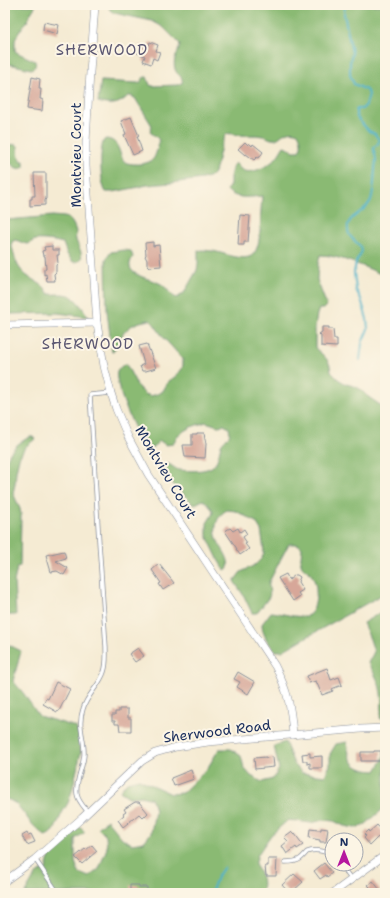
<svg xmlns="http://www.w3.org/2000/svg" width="390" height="898" font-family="'Shantell Sans',sans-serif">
  <rect width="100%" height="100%" fill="#fcf5e5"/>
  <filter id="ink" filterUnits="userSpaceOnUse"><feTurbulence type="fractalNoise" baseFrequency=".025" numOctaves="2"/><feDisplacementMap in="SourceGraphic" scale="8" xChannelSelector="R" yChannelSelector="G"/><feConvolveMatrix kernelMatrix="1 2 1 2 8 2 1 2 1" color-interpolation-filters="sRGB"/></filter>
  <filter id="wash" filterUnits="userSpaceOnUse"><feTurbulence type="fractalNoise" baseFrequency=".012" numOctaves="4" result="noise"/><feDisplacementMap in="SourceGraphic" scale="16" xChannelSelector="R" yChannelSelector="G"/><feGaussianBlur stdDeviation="0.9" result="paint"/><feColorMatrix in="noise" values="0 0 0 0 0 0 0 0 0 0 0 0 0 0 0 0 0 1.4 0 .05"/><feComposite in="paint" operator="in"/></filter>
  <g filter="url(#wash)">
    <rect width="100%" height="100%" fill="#f5ebd3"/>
    <g fill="#8aba73" stroke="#527468">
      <path d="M5 5H36L29 16 27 22 23 26 16 37 15 41V51L18 53 35 61C36 65 36 67 31 69L5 63Z"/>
      <path d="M108 5H385V276C368 268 339 255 320 255L318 264 317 280 327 306 324 309H319L317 314 315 327V347L316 349 323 355 328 361 330 366 331 372 338 379 346 384 354 386 360 389 367 396 380 405 385 408V593L282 651H276C269 645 262 634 262 624L271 612C283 613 294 618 306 616 317 614 318 588 314 580 313 577 311 574 309 572 306 569 302 568 301 563 300 558 302 553 302 548 299 543 294 544 289 544L287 547 269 582C268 587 271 592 269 597L258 612 256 613H252L244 596 234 581 241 572 255 565 262 558 264 552 263 543 261 530 256 522 236 511 227 510C221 513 217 519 216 525 216 528 215 532 216 535 218 547 231 556 228 568L225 570 221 565 207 536V523L212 515 213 512 212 509 205 501 203 500 195 504H193L173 484 160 467C168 459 172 468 179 470 188 471 206 472 213 466 217 463 219 454 220 449 221 446 220 446 222 443 226 437 232 438 229 428L224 425 218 426 206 422 191 427 182 432 177 436 173 444 166 445 160 441 158 442C155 446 152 450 147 447 144 443 140 439 138 434 132 424 114 382 117 372 119 368 122 365 126 364L138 387 145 394 151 396 160 393 163 391 168 382 176 376 182 369 183 365V359L181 357 163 337 154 324 150 320C144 321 143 321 137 323 122 329 121 339 113 352H112L107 311 106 259 111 252 123 250 131 251 133 257C120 275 150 278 161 284 167 287 170 296 177 298L184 293 197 270 198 264V251C203 249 207 251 213 251 223 253 239 260 249 257 262 253 260 222 261 211 261 206 262 201 262 196 251 197 235 200 227 190L228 188 230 185V177L233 165 235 163C238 165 240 170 244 171 253 174 269 166 275 159 279 155 281 150 284 146L289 148 294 151H299C303 146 301 138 298 133 283 127 281 141 272 139 269 139 267 136 263 136 255 134 246 136 238 135 234 134 230 133 226 134L221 146 216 168 213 174 211 176 202 179 172 183 147 185 134 188 113 192H106C100 184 99 149 104 140L106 139C122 140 118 160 127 163 134 165 149 165 154 158 155 156 156 153 157 150 158 147 159 143 159 141 158 137 153 135 150 132L152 126 151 124 135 98 131 96H128C119 105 110 106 98 102L101 81 137 83H140C142 79 143 77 147 77L150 85 152 86 177 85 182 83C184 76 177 76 175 69 172 58 179 54 180 44L163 27 152 21 114 13 110 10Z"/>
      <path d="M5 144 17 145 18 146C18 151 18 156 21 161H24V167C17 172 12 164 7 160L5 161Z"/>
      <path d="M53 216C58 217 66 216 69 219 72 221 76 229 76 233 76 237 75 236 76 240 78 247 89 262 73 262L67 254 63 243C56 241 43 239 36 240 33 240 31 243 28 244 23 244 20 241 15 240L13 241 11 244C14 252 15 263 21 270 27 278 37 281 44 287 46 289 47 292 49 294 55 295 63 293 69 295 76 298 85 311 88 317L58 313 5 314V219L7 220Z"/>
      <path d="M30 437H33L35 439 25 447 19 458 16 471 15 484 13 493 20 509 21 515 20 565V566L17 567 14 582 16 615H5V463C11 449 16 444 30 437Z"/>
      <path d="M385 610V721L380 718C383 704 382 689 376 677 374 672 370 667 368 663L374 652 370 639 363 623Z"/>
      <path d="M5 643 21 651 13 681 24 694 39 716 76 727 79 736 81 752 72 791 68 803 62 813 54 831 46 836 44 835C40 832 36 828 32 824 25 816 17 800 5 799Z"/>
      <path d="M285 742 294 764 302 773 325 776 330 765V754L336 744 347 742C349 763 355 770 376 771L382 761 385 752V800L383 809 366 824 355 828 344 826 334 821 323 820 311 823 288 820 271 835 258 854 255 865C262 875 265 881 261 893H25L36 874 46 869 49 858 79 827 85 832 75 839V862L79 873 89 877 99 869 107 848 106 836 98 828 107 820 122 838 132 844 144 842 151 833 155 811 152 799 141 796 129 797 120 791 127 782 139 779 171 794 182 793 207 769 219 749H231L241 756 244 768 251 776 262 782 273 779 279 769 274 746Z"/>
    </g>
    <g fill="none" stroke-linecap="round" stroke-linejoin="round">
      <g stroke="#4cb2cb" stroke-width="2">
        <path d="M345 5 344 14 352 53 350 63V75L354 84 366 90 369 94 366 105 362 109H357L356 111V115L358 119 369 131 375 134 379 140 378 144 374 147C373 152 376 155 376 160 376 162 375 166 375 169 374 180 374 190 371 200 366 212 350 215 348 225 346 241 360 240 362 251L356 262 354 273 356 290 361 299 367 319 368 329 362 343 360 360"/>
        <path d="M211 893 217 877 224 867"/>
      </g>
    </g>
    <g id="blocks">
      <g fill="#d7a799">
        <path d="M44 22 59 25 57 34 43 30Z"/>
        <path d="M150 42 158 45 156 51 160 52 157 60 153 58 151 64 143 61 145 56 137 53 140 45 148 47Z"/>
        <path d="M32 77 40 79 39 89H41L40 99H41L43 100 42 111 27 109Z"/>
        <path d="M131 117 139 136H137L142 151 133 155 124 135 126 134 121 121Z"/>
        <path d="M245 142 248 145 249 143 252 146 253 144 263 152 259 158 257 157 254 160 246 154 245 155 238 149Z"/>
        <path d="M34 173H46V199L45 200V205L30 206V199H32V196H35Z"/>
        <path d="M240 215 250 216 248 242H244V245H238Z"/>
        <path d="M153 242V246L159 245 161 266 149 267 147 265V260L145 256 146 255 145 243Z"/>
        <path d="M52 246V250H59V255H57L58 263 56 265V272L54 274 55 281H47L46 274 44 275V269H46L45 256H43L42 251 45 250 44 247Z"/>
        <path d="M322 327H329V329H333L334 339H337V347L321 346V336L319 334 322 332Z"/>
        <path d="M147 344 156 368 146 371H142L140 366 144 364 139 346Z"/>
        <path d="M197 433H204L206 444 205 458 185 457 183 445H192V434H197Z"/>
        <path d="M230 528 233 531 238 528 240 532 244 529 247 534 243 537 247 543 245 544 249 549 240 555 236 549H237L225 531Z"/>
        <path d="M64 551 66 558 56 561 68 568 64 575 57 571 51 572 46 555Z"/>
        <path d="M159 564 174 583 163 590 159 584 161 583 152 570Z"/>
        <path d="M286 574 289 580 295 575H297L300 577 298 582 303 590 298 593 300 596 293 601 278 578Z"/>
        <path d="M138 648 144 656 135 662 129 654Z"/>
        <path d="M327 668 331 680 339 677 342 685 334 688 332 689 333 691 322 695 316 681 309 683 307 676Z"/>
        <path d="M238 672 255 682 248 694 237 687 240 682 234 679Z"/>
        <path d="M56 682 70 689 59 711 57 712 43 704 46 698 48 699Z"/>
        <path d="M119 709H128V718H131V731H120L119 724H115V721H112V715H115V712H119Z"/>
        <path d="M374 751H381V761H361V752H374Z"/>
        <path d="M310 753V757L322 756V768H310V763L307 764V761H303L302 754Z"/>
        <path d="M266 757V758L273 757 274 767 255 769 254 758Z"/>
        <path d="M191 770 194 779 174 786 171 778Z"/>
        <path d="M135 802H139L148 813 143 818 139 814 123 827 118 820 124 815 123 814 126 812 124 809Z"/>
        <path d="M377 825 385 834 380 839 378 837 370 845 364 838 366 836 364 834 368 830 369 832Z"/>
        <path d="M321 828 328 829 326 842H320V840L309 838 310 829 318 830H321Z"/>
        <path d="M291 832 294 835 295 834 303 845 297 849 296 847 287 854 282 846 288 841 284 837Z"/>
        <path d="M27 833 28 835 31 834 35 842 27 845 22 836Z"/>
        <path d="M92 845 97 851 82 864 75 857 85 849 86 850Z"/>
        <path d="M268 859H277L276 876H266L265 866H268Z"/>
        <path d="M324 863 332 873 327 877 326 875 320 879 314 871Z"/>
        <path d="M294 874 303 882 293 891 292 890 289 893 282 885Z"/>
        <path d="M373 881 380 890 376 893H361L370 887 368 885Z"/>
        <path d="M130 885H139V887H147V893H130Z"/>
      </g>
    </g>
  </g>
  <g filter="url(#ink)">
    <use href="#blocks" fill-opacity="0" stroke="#888d98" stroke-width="1"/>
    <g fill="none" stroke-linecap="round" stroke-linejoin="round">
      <defs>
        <g id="service">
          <path d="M88 812C84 807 78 801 77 794 75 781 83 768 84 755 85 738 77 727 83 709 87 695 100 685 104 672 107 664 106 655 106 647L99 542 90 395 111 393"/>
          <path d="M35 859 58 893"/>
          <path d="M285 862C290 862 296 862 300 859 303 857 305 854 307 852 314 849 326 851 332 855"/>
          <path d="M340 864 351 879"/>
        </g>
        <g id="minor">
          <path d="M95 5 90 72 86 142V166L97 323 104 366 111 393 116 409 128 437 148 474 275 666C288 691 291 707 293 735"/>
          <path d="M5 325 97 323"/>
          <path d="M5 881 35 859 82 818 142 761 155 753 176 747 208 742 361 729 385 728"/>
          <path d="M333 893 385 855"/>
        </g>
      </defs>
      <use href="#service" stroke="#888d98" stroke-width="5"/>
      <use href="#minor" stroke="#888d98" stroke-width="8"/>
      <use href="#service" stroke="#fff" stroke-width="3.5"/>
      <use href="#minor" stroke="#fff" stroke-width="7"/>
    </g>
  </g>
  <g text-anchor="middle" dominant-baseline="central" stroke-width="4" stroke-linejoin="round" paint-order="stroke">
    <g font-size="14" fill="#1b2f5e" stroke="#fcf5e5">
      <text transform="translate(76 155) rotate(-90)">Montvieu Court</text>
      <text transform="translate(166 472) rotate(59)">Montvieu Court</text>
      <text transform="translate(217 731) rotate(-7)">Sherwood Road</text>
    </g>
    <g font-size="15" letter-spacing="1" fill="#5d5973" stroke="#fcf5e5">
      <text x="102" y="50">SHERWOOD</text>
      <text x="88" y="344">SHERWOOD</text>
    </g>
  </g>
  <rect width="390" height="898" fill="none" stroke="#fcf5e5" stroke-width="20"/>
  <g transform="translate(344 852)"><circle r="19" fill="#fcf5e5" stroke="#a2a6af"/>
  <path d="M0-3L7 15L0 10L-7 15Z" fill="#b5179e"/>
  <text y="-6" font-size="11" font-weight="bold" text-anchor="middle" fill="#1b2f5e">N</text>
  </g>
</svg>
